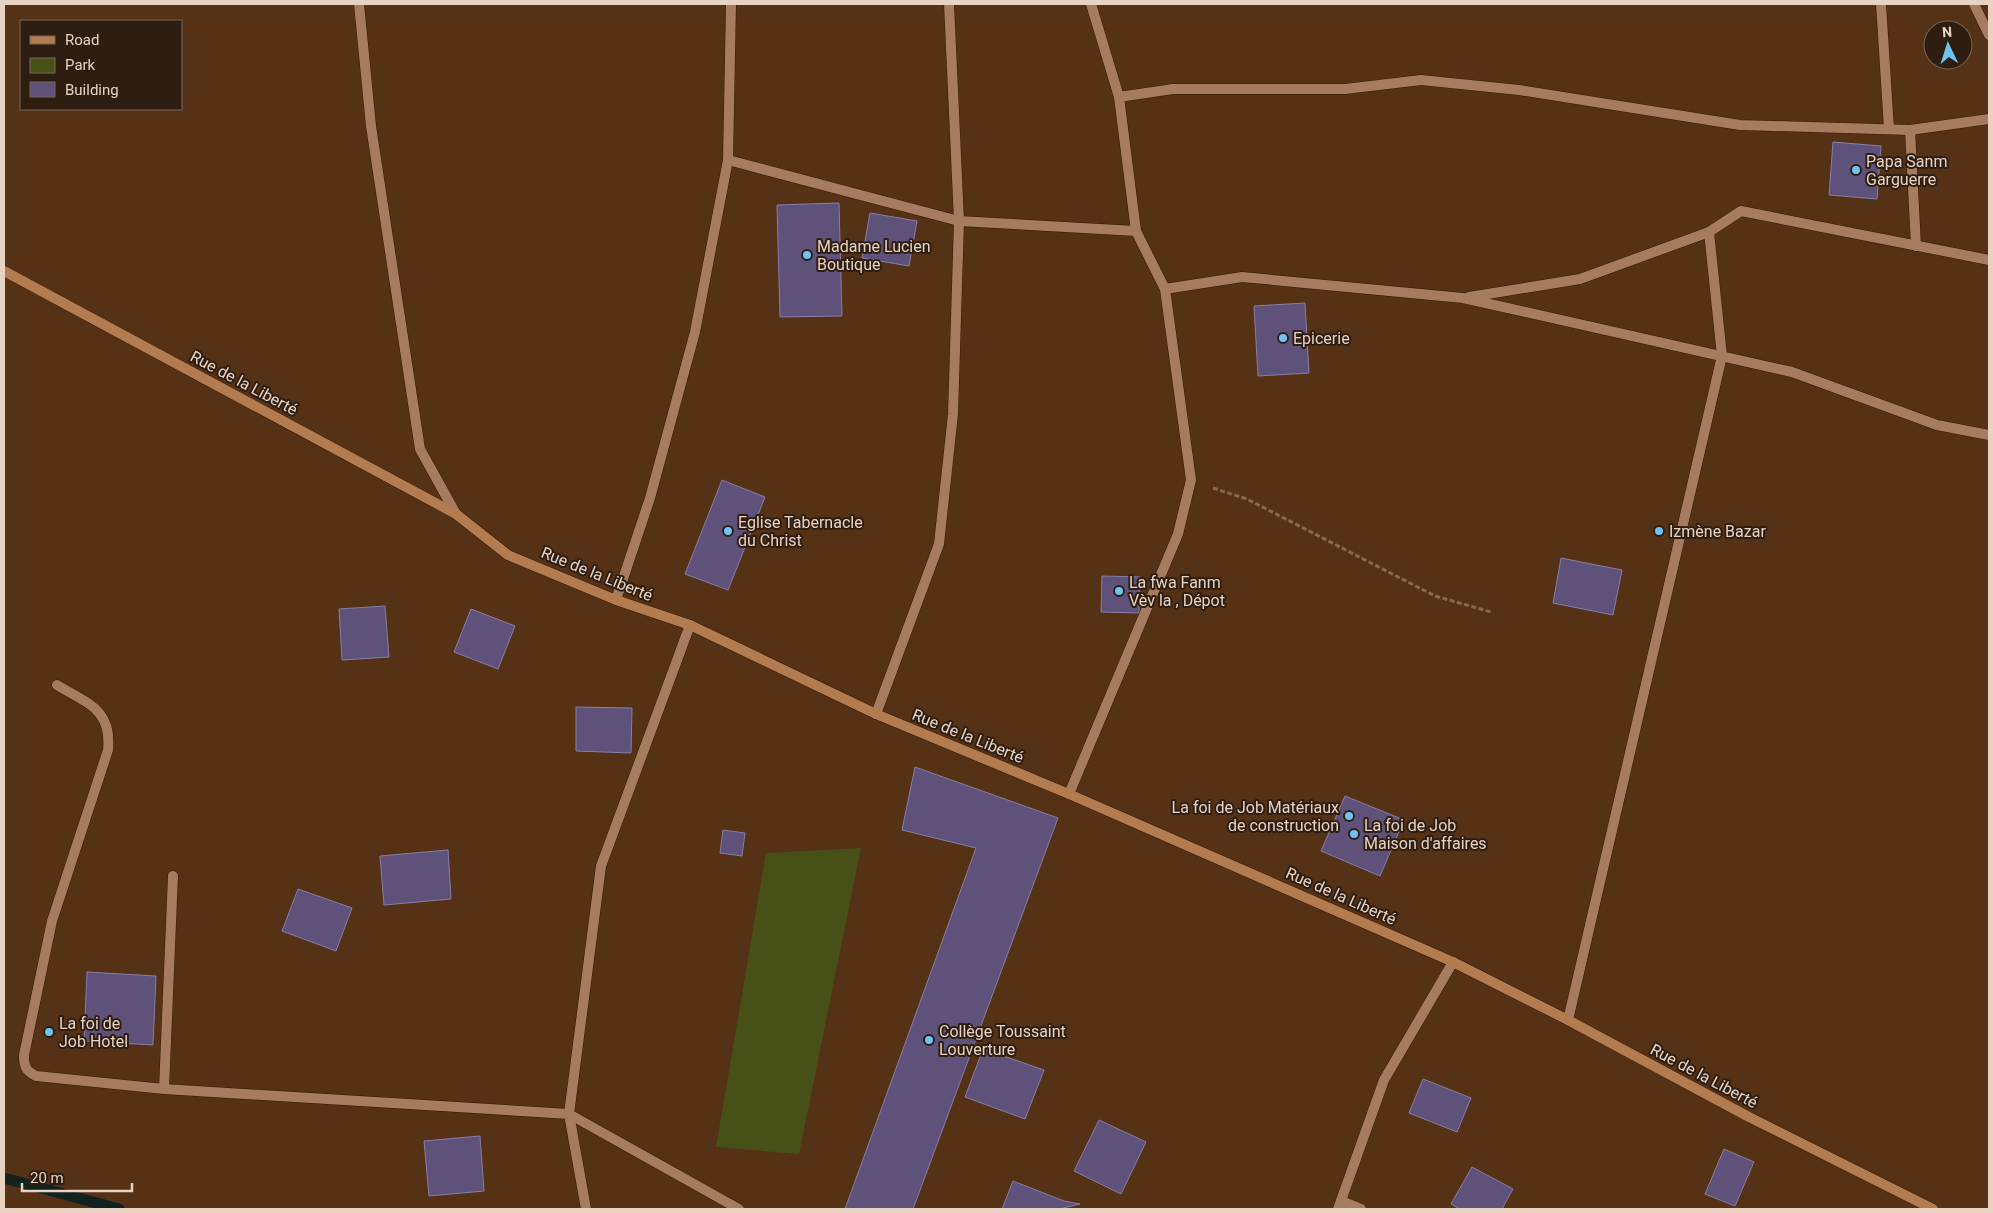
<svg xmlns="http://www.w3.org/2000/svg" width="1993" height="1213" font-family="Roboto,sans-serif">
  <rect width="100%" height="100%" fill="#553215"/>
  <path fill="#475017" d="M861 848 799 1154 716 1147 766 853Z"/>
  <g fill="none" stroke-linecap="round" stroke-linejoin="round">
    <path stroke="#12221e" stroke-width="11" d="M4 1178 119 1209"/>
  </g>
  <g fill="#5e527a" stroke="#897da8">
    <path d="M1833 142 1881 146 1877 199 1829 195Z"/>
    <path d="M839 203 842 316 780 317 777 205Z"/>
    <path d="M870 213 917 221 909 266 862 258Z"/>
    <path d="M1305 303 1309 373 1258 376 1254 306Z"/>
    <path d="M722 480 765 497 728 590 685 574Z"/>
    <path d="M1561 558 1622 570 1613 615 1553 603Z"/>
    <path d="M1102 576 1140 577 1139 613 1101 612Z"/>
    <path d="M385 606 389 657 342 660 339 609Z"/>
    <path d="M471 609 515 626 498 669 454 652Z"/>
    <path d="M576 707 632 708 631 753 576 751Z"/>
    <path d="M915 767 1058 818 913 1209H845L976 848 902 830Z"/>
    <path d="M1345 796 1404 820 1380 876 1321 851Z"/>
    <path d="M723 830 745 833 742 856 720 853Z"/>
    <path d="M448 850 451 899 384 905 380 856Z"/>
    <path d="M298 889 352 908 336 951 282 931Z"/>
    <path d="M87 972 156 976 153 1045 84 1041Z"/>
    <path d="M983 1049 1044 1070 1025 1119 965 1097Z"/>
    <path d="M1423 1079 1471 1098 1457 1132 1409 1113Z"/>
    <path d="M1099 1120 1146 1142 1121 1194 1074 1171Z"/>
    <path d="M480 1136 484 1191 429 1196 424 1141Z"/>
    <path d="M1724 1149 1754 1162 1735 1206 1705 1194Z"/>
    <path d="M1472 1167 1513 1189 1502 1209H1460L1451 1204Z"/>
    <path d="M1013 1181 1064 1201 1080 1204 1059 1209H1002Z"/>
  </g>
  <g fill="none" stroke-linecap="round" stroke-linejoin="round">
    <defs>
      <g id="lane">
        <path d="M1881 4 1889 129"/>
        <path d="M1910 130 1916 246"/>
      </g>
      <g id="street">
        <path d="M359 4 371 126 420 449 456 514"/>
        <path d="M1974 4 1989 35"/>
        <path d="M1119 97 1173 89H1345L1421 80 1519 90 1740 125 1910 130 1989 119"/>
        <path d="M728 160 959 221 1136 231"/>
        <path d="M1165 289 1242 277 1463 298 1792 372 1937 425 1989 435"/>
        <path d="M1469 297 1580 279 1709 232 1741 211 1989 260"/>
        <path d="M616 600 650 498 695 332 728 160 731 4"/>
        <path d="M690 625 601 866 569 1114 739 1209"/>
        <path d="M57 685C88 704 112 709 108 750L52 921 24 1055C24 1067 26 1071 36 1076L164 1089 569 1114 586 1209"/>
        <path d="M876 714 939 544 953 414 959 221 949 4"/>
        <path d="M1069 794 1178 534 1191 480 1165 289 1136 231 1119 97 1091 4"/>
        <path d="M1568 1020 1722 356 1709 232"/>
        <path d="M164 1089 173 876"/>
        <path d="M1341 1201 1361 1209"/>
        <path d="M1338 1209 1384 1080 1453 962"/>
      </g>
      <path id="secondary" d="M4 271 456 514 508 555 616 600 690 625 876 714 1069 794 1453 962 1568 1020 1749 1117 1933 1209"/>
    </defs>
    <use href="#lane" stroke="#391800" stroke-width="11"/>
    <use href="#street" stroke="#391800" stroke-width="11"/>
    <use href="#secondary" stroke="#391800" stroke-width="11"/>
    <path stroke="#876950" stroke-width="3" stroke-dasharray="5 2.5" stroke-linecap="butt" d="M1213 488 1247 499 1435 596 1491 612"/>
    <use href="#lane" stroke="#a57c5f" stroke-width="10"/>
    <use href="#street" stroke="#a57c5f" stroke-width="10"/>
    <use href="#secondary" stroke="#b27b50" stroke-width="10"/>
  </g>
  <g fill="#6fc2f4" stroke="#2e1e12" stroke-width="2">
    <circle cx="1856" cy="170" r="5"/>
    <circle cx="807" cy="255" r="5"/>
    <circle cx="1283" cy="338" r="5"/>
    <circle cx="728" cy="531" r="5"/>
    <circle cx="1659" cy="531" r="5"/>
    <circle cx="1119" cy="591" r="5"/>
    <circle cx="1349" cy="816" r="5"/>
    <circle cx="1354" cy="834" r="5"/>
    <circle cx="49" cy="1032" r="5"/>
    <circle cx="929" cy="1040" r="5"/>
  </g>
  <g text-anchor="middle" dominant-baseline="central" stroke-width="4" stroke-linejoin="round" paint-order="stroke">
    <g font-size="16" fill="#e8d2c2" stroke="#2e1e12" text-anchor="start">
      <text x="1866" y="161">Papa Sanm<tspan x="1866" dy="18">Garguerre</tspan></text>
      <text x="817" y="246">Madame Lucien<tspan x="817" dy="18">Boutique</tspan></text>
      <text x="1293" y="338">Epicerie</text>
      <text x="738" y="522">Eglise Tabernacle<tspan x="738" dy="18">du Christ</tspan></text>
      <text x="1669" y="531">Izmène Bazar</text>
      <text x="1129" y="582">La fwa Fanm<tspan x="1129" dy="18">Vèv la , Dépot</tspan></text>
      <text x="1339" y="807" text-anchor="end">La foi de Job Matériaux<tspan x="1339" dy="18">de construction</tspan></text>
      <text x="1364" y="825">La foi de Job<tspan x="1364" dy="18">Maison d'affaires</tspan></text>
      <text x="59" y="1023">La foi de<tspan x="59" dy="18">Job Hotel</tspan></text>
      <text x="939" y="1031">Collège Toussaint<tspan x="939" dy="18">Louverture</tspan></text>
    </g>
    <g font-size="16" fill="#e8d2c2" stroke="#2e1e12">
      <text transform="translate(244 383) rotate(28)">Rue de la Liberté</text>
      <text transform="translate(597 574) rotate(22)">Rue de la Liberté</text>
      <text transform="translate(968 736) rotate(22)">Rue de la Liberté</text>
      <text transform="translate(1341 896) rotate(24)">Rue de la Liberté</text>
      <text transform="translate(1704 1076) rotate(28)">Rue de la Liberté</text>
    </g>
  </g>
  <rect width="1993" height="1213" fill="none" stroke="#e8d2c2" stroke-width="10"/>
  <rect x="20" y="20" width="162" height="90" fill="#2e1e12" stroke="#786658"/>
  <rect x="30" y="36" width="25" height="8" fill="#b27b50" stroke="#786658"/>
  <text x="65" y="45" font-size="15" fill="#e8d2c2">Road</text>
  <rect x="30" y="58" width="25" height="15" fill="#475017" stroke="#786658"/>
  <text x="65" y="70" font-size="15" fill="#e8d2c2">Park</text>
  <rect x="30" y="82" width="25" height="15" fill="#5e527a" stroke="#786658"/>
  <text x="65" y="95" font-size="15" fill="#e8d2c2">Building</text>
  <g transform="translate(1948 45) rotate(356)"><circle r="24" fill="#2e1e12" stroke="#786658"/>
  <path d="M0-4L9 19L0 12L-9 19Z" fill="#6fc2f4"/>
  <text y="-8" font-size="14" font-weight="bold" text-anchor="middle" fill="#e8d2c2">N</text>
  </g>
  <path d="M22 1183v8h110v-8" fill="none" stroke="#e8d2c2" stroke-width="2.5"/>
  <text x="30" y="1183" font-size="15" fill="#e8d2c2" stroke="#2e1e12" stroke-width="4" paint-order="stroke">20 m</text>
</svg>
